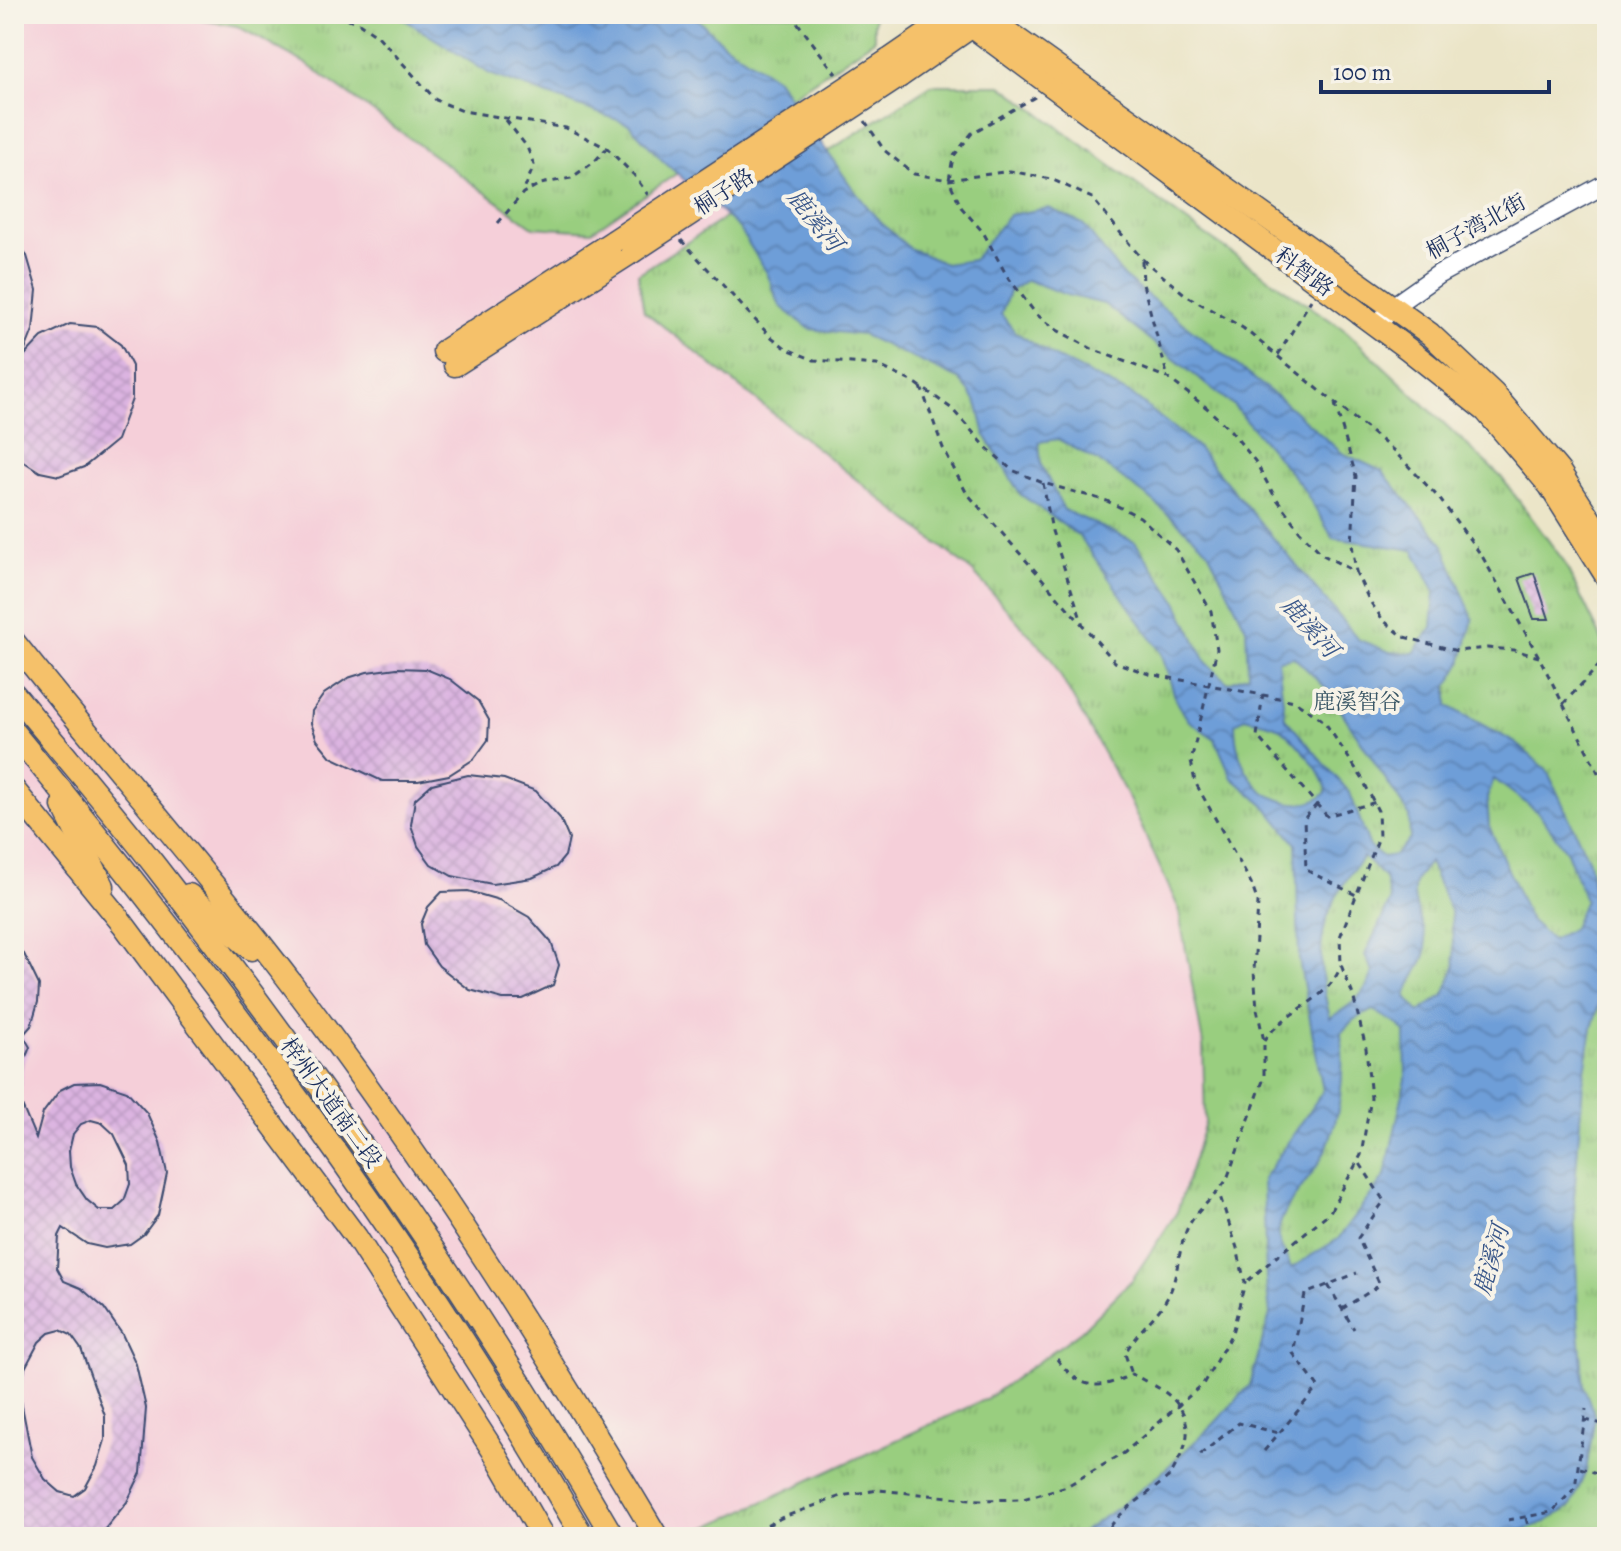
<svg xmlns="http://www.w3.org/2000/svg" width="1621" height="1551" font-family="Alegreya,'Noto Serif SC',serif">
  <defs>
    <pattern id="grass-tufts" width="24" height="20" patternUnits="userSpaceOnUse" patternTransform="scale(2)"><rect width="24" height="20" fill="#99ce7f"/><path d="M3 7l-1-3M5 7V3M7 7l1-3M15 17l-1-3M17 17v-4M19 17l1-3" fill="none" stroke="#83b170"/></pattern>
    <pattern id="water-waves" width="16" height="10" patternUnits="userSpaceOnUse" patternTransform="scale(2)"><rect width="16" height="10" fill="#6e9ed8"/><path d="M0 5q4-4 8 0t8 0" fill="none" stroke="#5a81b2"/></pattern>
    <pattern id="building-cross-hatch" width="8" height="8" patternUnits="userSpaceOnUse" patternTransform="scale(2)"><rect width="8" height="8" fill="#dcb4e1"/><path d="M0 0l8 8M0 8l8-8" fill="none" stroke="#bc9bc3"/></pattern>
  </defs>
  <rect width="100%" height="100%" fill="#f7f3e8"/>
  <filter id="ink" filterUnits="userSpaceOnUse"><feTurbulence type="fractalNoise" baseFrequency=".0125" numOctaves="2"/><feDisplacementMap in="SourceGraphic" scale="16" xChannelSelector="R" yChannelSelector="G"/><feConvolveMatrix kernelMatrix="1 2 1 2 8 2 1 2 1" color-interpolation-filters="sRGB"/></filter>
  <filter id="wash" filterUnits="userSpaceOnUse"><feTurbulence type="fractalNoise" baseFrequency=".006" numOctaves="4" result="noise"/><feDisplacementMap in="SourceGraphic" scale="32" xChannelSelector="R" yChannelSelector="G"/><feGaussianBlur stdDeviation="1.8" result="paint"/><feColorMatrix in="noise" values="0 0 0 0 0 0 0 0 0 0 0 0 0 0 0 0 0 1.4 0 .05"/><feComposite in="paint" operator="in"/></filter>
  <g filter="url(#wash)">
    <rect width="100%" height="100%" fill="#ebe5c8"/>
    <path fill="#f5cfd9" d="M14 14H396L663 161 739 228 1299 960 1032 1537H14Z"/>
    <g fill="url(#grass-tufts)" stroke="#5a7e6e" stroke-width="2">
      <path d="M166 14H874V40L592 231 533 227 305 63 237 26Z"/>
      <path d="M931 85H1001L1201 232 1346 331 1501 477 1563 560 1607 650V1537H686L986 1399 1081 1331 1132 1280 1177 1212 1205 1123 1203 1044 1178 907 1128 797 1050 657 973 572 644 311 638 274Z"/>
    </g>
    <path fill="url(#water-waves)" stroke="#44669b" stroke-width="2" fill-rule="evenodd" d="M396 14H692L724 44 777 79 853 189 879 221 909 248 945 264 973 260 1009 215 1049 208 1083 224 1123 276 1285 403 1342 453 1382 471 1443 544 1473 619 1461 664 1448 686V706L1516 743 1547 770 1589 861 1596 903 1607 931V976L1592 1028 1583 1083 1574 1197 1578 1319 1584 1387 1595 1417 1586 1471 1571 1506 1546 1522 1501 1537H1032L1081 1533 1120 1506 1158 1476 1213 1425 1250 1385 1270 1314 1266 1281 1263 1179 1323 1091 1299 960 1296 844 1267 808 1232 778 1215 739 1188 720 1176 700 1161 652 1080 537 1020 494 985 435 978 406 969 391 959 379 863 335 810 329 780 306 767 273 739 228 663 161 629 124 490 74ZM1027 280 1067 295 1104 304 1233 405 1301 485 1333 538 1414 550 1435 592 1432 627 1414 653 1390 652 1359 640 1196 446 1132 395 1055 357 1015 332 1001 314 1009 292ZM1058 439 1098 461 1153 501 1207 549 1246 628 1248 675 1228 683 1206 662 1177 602 1135 542 1064 510 1041 465 1039 442ZM1294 657 1326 688 1409 815 1410 839 1395 855 1383 857 1370 847 1350 793 1285 718 1278 660ZM1244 718C1254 720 1265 723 1275 726 1290 732 1325 774 1327 791 1310 813 1271 803 1255 783 1241 766 1235 745 1235 724ZM1494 779 1538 812 1567 852 1585 900 1573 928 1552 940 1530 920 1489 826 1487 798ZM1363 857 1385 878 1390 901 1365 955 1373 972C1366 995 1350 1006 1330 1018 1313 948 1318 914 1363 857ZM1429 862 1451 913 1455 966 1444 995 1419 1012 1406 997C1409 980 1423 967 1426 951 1429 929 1409 905 1415 883 1417 876 1425 868 1429 862ZM1373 1010 1400 1026 1405 1032 1406 1079 1385 1176 1338 1239 1291 1268C1288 1259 1281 1249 1279 1239 1274 1214 1310 1181 1321 1159 1341 1122 1345 1074 1341 1033L1353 1020Z"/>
    <g id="blocks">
      <g fill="url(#building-cross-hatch)" fill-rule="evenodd">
        <path d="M14 241 27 256 37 290 33 330 22 358 42 337 70 324 98 327 121 345 132 366V399L117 440 84 467 59 476 40 472 20 459 14 446Z"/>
        <path d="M1534 573 1549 619H1534L1519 578Z"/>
        <path d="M397 668 426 669 450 679 478 701 489 720 488 740 474 759 449 775 418 781H382L331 757 317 740 311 723 312 711 324 694 348 678 367 672Z"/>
        <path d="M468 775 504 779 536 791 560 818 569 839 565 856 556 867 532 878 492 884 452 876 431 864 418 846 411 825 415 799 432 784Z"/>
        <path d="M468 891 499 900 529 917 551 942 559 965 553 985 523 999H503L470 990 439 966 424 945 421 924 428 907 442 892Z"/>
        <path d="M14 947 24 954 39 985 38 1002 31 1026 23 1035 30 1047 23 1064 20 1101 36 1139 43 1113 60 1090 74 1083 100 1082 127 1091 147 1113 160 1142 167 1173 158 1215 144 1234 130 1244 105 1248 87 1244 63 1228 59 1236 57 1268 64 1281 81 1288 104 1308 122 1334 136 1364 146 1408 141 1473 127 1502 105 1529 90 1537H32L14 1525ZM91 1120 102 1123 114 1134 129 1165 130 1184 124 1201 114 1210H99L87 1200 76 1184 70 1167 69 1151 73 1134 81 1124ZM60 1330 71 1335 81 1349 105 1416V1440L97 1466 85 1488 74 1496 60 1492 45 1479 32 1457 20 1396 25 1368 39 1342 49 1333Z"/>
      </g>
    </g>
  </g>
  <g filter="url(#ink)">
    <use href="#blocks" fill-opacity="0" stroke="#3a4a6e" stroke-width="2"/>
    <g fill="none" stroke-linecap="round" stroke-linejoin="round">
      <defs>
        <path id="minor" d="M1377 326 1392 307 1439 274 1607 183"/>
        <g id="major">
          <path d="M955 14 1408 349 1486 411 1550 486 1607 577"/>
          <path d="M982 14 1430 334 1494 394 1559 471 1607 546"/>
          <path d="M889 60 956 14"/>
          <path d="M900 76 981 20"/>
          <path d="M444 351 614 241"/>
          <path d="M455 365 632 252"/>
          <path d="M14 642C105 757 203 867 292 984 426 1160 544 1347 657 1537"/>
          <path d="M14 694C61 751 110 808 156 867 322 1081 478 1303 613 1537"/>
          <path d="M14 733C223 986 420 1253 583 1537"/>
          <path d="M14 790 123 924 356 1237 496 1455 543 1537"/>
          <path d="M63 806 103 886"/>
          <path d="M189 895 251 949"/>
        </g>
      </defs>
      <use href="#minor" stroke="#3a4a6e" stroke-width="21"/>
      <use href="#major" stroke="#3a4a6e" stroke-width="25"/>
      <g stroke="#3a4a6e" stroke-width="3" stroke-dasharray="6 6" stroke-linecap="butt">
        <path d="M336 14 359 23 378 36 436 100 463 111 566 128 607 148 634 175 648 195"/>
        <path d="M789 14 794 18 836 74"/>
        <path d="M1035 97 972 133 953 157 949 180 961 207 983 232 1007 276 1036 314 1057 330 1092 349 1168 378 1207 408 1231 431 1255 461 1274 495 1299 530 1323 555 1356 572 1369 600 1383 620 1404 637 1457 651 1487 648 1514 650 1539 657"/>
        <path d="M506 120 527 147 534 165 523 193"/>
        <path d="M865 121 884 150 914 174 949 180 1010 171 1051 179 1092 198 1142 259 1187 296 1243 328 1393 450 1439 498 1482 556 1539 657 1607 790"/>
        <path d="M498 223 523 193 540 184 571 178 594 162 606 149"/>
        <path d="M681 240 770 336 787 349 814 360 877 365 917 384 951 408 988 449 1012 470 1043 483 1107 501 1140 517 1176 550 1211 611 1217 649 1191 761 1195 782 1251 883 1258 903 1254 971 1257 1009 1264 1041V1078L1227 1179C1216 1197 1197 1209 1188 1227 1177 1250 1179 1279 1166 1300 1154 1320 1135 1333 1125 1354L1132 1374"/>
        <path d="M1142 261 1143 284 1168 378"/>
        <path d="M1278 355 1311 300"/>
        <path d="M921 387 943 448 966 492 1115 662 1149 674 1295 701 1324 721 1362 778 1378 811 1379 837 1340 937 1341 965 1353 995 1366 1048 1371 1098 1361 1155 1330 1212 1245 1283"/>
        <path d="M1335 404 1356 476 1352 544 1356 572"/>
        <path d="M1043 483 1052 531 1083 625"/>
        <path d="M1263 694 1257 736 1327 816 1376 802"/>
        <path d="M1563 704 1607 657"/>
        <path d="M1317 804 1304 819 1306 870 1356 895"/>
        <path d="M1264 1041C1285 1009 1329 1002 1341 965"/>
        <path d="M1607 1175V1178"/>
        <path d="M1328 1285 1354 1329"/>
        <path d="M1342 1309 1380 1285 1358 1238 1384 1201 1359 1162"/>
        <path d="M1057 1359C1080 1390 1099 1391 1132 1374L1149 1383"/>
        <path d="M1585 1420 1607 1425"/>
        <path d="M1264 1451 1318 1387 1293 1353 1305 1294 1357 1273"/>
        <path d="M1200 1455 1239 1423 1279 1433"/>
        <path d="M1580 1468 1607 1476"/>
        <path d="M1526 1518 1531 1537"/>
        <path d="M1508 1520 1552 1512 1575 1488 1586 1409"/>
        <path d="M746 1537 781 1518 841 1496 878 1490 980 1500 1023 1499 1067 1486 1124 1453 1203 1384 1232 1333 1245 1283 1237 1248 1219 1193"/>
        <path d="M1597 1537 1607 1524"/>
      </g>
      <use href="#minor" stroke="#fff" stroke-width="18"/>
      <use href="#major" stroke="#f5c16b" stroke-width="22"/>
      <defs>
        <g id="major-bridge">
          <path d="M614 241 889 60"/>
          <path d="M632 252 900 76"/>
        </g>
      </defs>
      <use href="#major-bridge" stroke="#3a4a6e" stroke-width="25" stroke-linecap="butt"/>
      <path stroke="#3a4a6e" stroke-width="3" stroke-dasharray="6 6" stroke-linecap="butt" d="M1104 1537C1118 1509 1145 1498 1167 1478 1173 1473 1176 1464 1180 1457 1198 1424 1180 1397 1149 1383"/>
      <use href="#major-bridge" stroke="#f5c16b" stroke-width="22"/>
    </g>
  </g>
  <g text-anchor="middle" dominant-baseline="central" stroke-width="8" stroke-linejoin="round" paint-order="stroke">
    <g font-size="22" fill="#1b2f5e" stroke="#f7f3e8">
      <text transform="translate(724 192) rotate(-33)">桐子路</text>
      <text transform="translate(1476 227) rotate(-29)">桐子湾北街</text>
      <text transform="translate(1304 272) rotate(36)">科智路</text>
      <text transform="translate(331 1103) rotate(54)">梓州大道南二段</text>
    </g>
    <g font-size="22" fill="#3a5766" stroke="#f7f3e8">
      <text x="1357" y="702">鹿溪智谷</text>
    </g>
    <g font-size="24" font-style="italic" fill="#385689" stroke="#f7f3e8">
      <text transform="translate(815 220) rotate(51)">鹿溪河</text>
      <text transform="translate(1310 627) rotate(48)">鹿溪河</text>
      <text transform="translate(1491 1260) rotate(-74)">鹿溪河</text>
    </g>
  </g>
  <rect width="1621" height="1551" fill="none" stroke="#f7f3e8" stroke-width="48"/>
  <path d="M1321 80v12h228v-12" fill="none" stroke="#1b2f5e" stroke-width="4"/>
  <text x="1333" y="80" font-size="24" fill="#1b2f5e" stroke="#f7f3e8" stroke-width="6" paint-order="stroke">100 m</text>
</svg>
